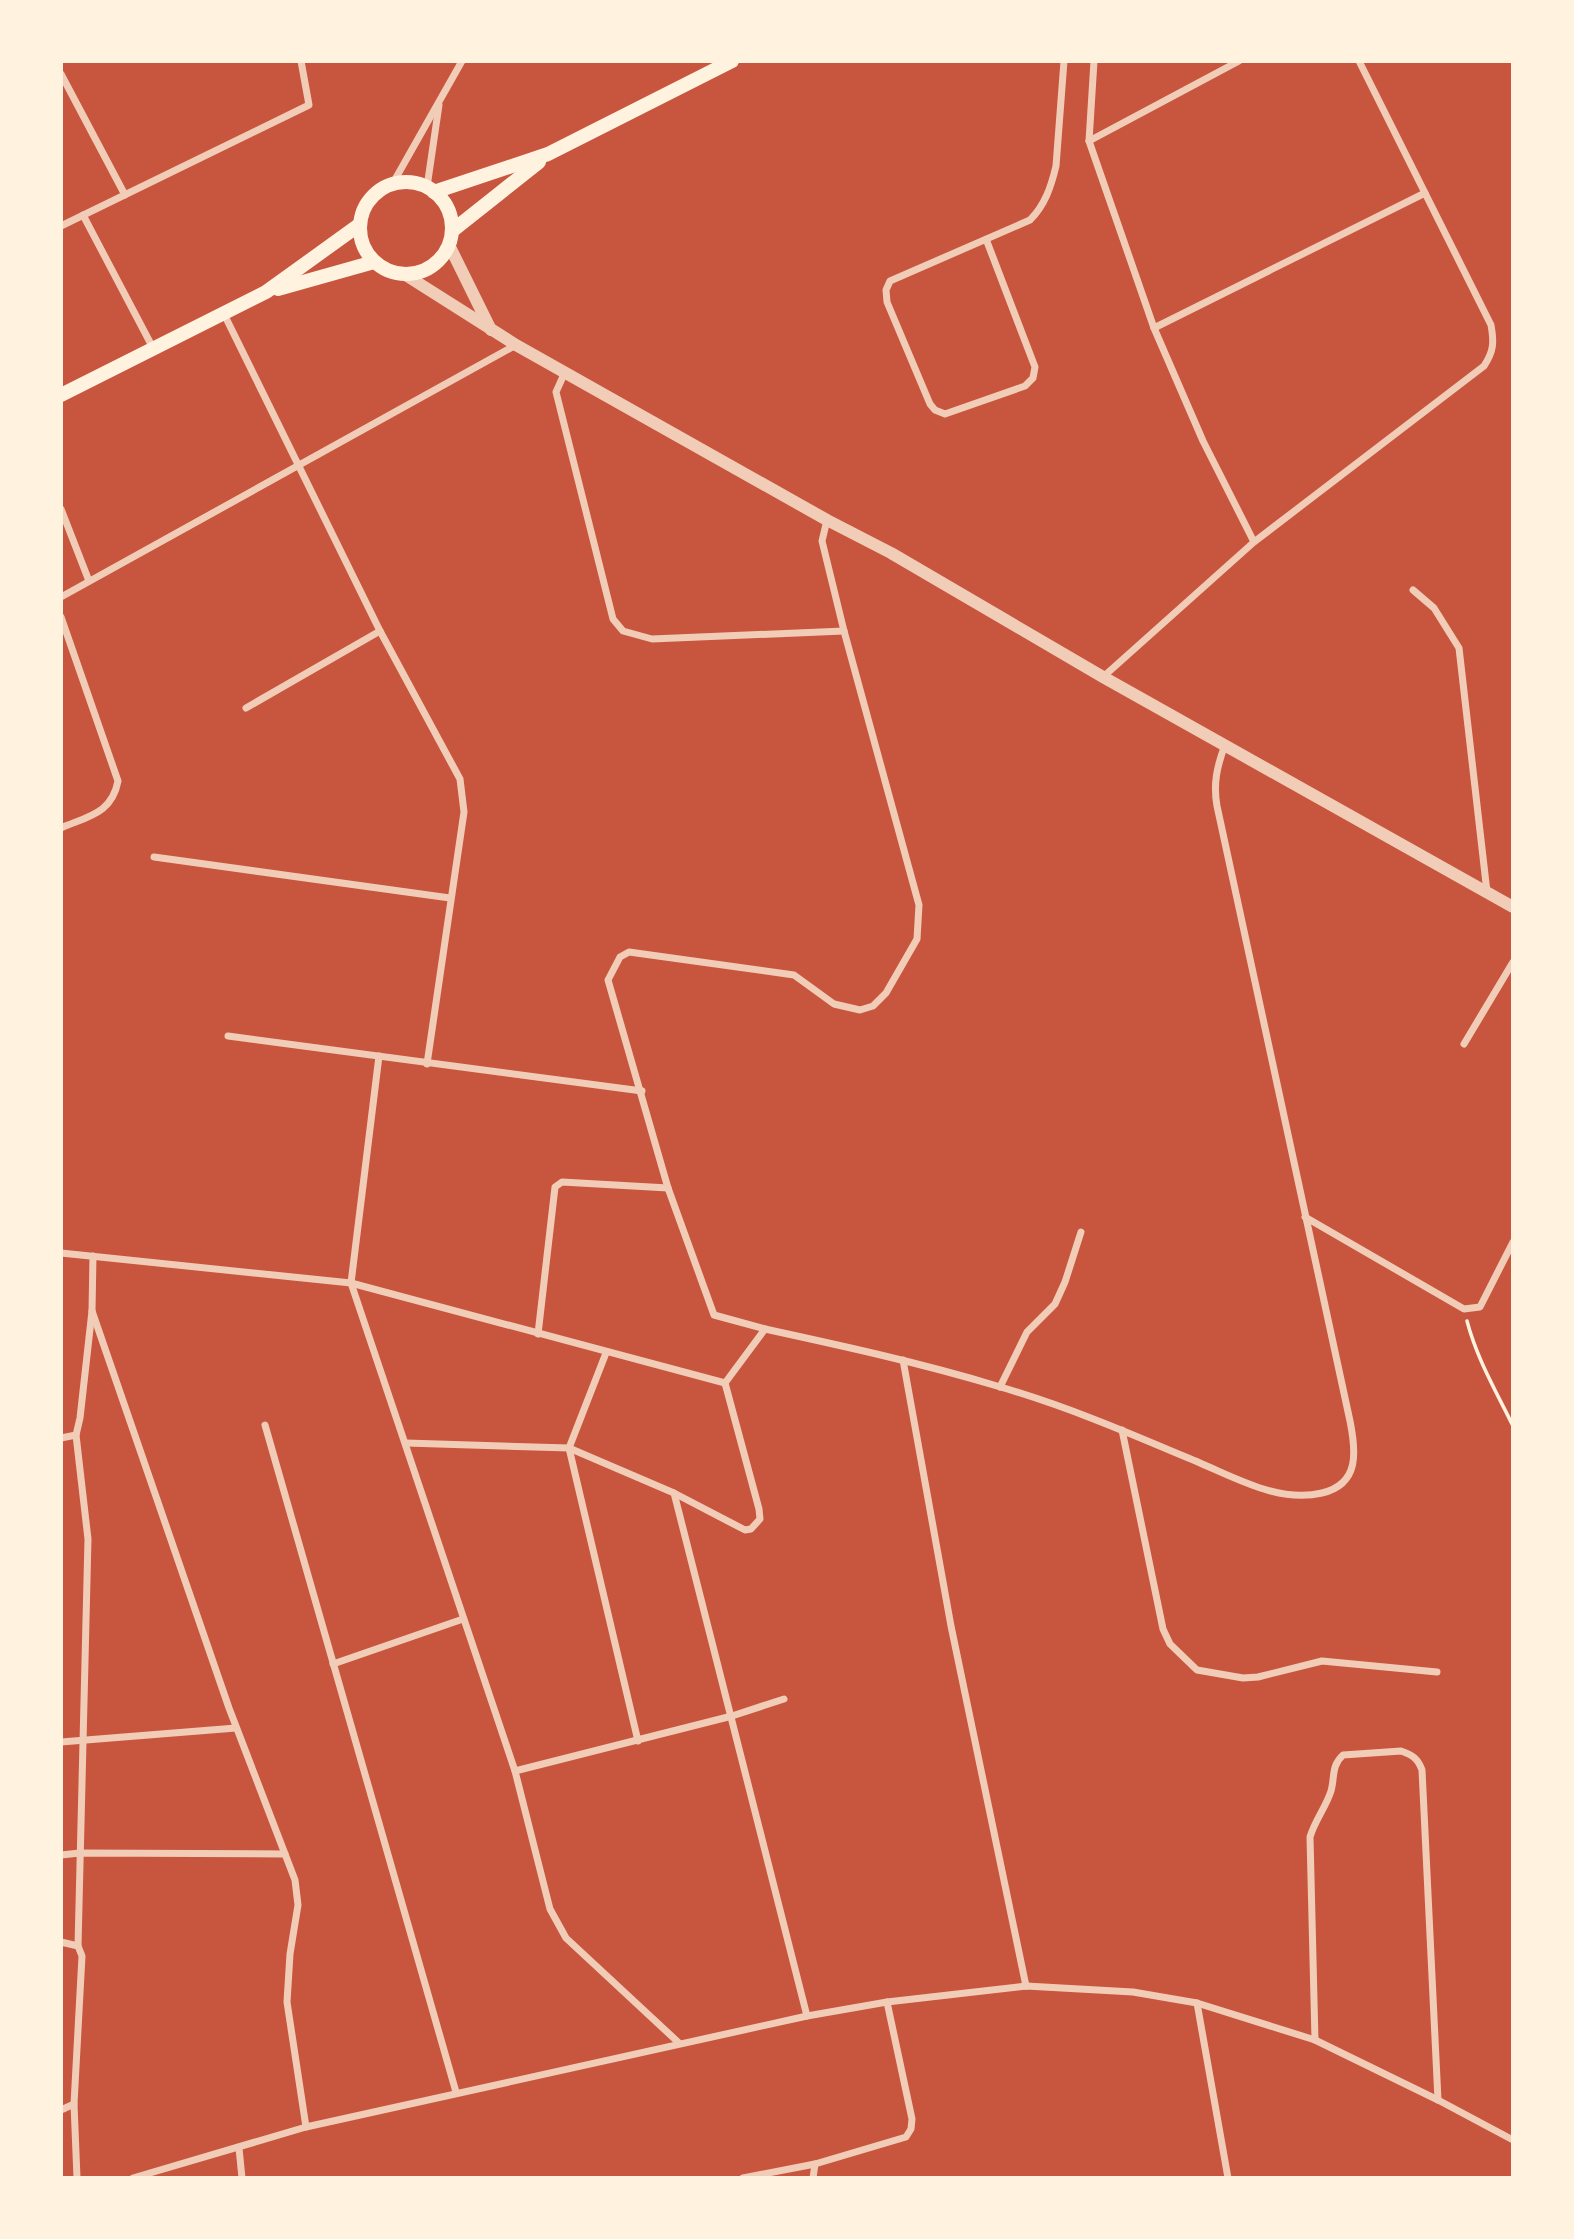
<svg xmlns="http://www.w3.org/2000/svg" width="1574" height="2239" font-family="'Alegreya Sans',sans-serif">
  <rect width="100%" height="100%" fill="#c8553d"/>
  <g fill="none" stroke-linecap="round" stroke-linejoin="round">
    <path stroke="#fff3e0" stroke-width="3.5" d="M1467 1321C1477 1359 1496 1391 1513 1426"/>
    <g stroke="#f1ccb7" stroke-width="7">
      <path d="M1094 61 1089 141 1154 328 1203 441 1254 542"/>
      <path d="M61 74 125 195"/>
      <path d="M1089 141 1239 61"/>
      <path d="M393 183 462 61"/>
      <path d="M427 187 439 105"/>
      <path d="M83 215 153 348"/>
      <path d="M61 226 309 105 301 61"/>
      <path d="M986 239 1035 367 1033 378 1025 386 945 414 935 410 930 404 887 302 886 290 890 281 1030 220C1045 205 1051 187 1056 166L1064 61"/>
      <path d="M224 314 380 631 460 779 464 812 427 1064"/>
      <path d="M1154 328 1425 193"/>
      <path d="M565 372 556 392 613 619 623 631 652 639 844 631"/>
      <path d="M61 509 89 581"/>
      <path d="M1413 590 1434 608 1459 648 1487 892"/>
      <path d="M61 597 516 345"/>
      <path d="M61 617 118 781C112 813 89 816 61 828"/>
      <path d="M1103 677 1254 542 1484 366C1494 351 1494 342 1491 325L1359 61"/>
      <path d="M246 708 380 631"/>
      <path d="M154 857 450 898"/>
      <path d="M228 1036 642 1091"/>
      <path d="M1464 1044 1513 962"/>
      <path d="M379 1056 351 1283 515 1771 550 1909 566 1938 679 2043"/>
      <path d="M1305 1217 1464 1309 1480 1307 1513 1242"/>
      <path d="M61 1253 351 1283 725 1383"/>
      <path d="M92 1311 229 1708 295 1880 298 1905 290 1954 287 2002 306 2127"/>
      <path d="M765 1329 714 1315 668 1188 608 980 620 957 629 952 794 975 834 1004 860 1010 873 1006 886 993 917 939 919 905 844 631 822 541 827 520"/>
      <path d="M538 1334 555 1187 562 1182 668 1188"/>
      <path d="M606 1353 569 1448 638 1741"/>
      <path d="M903 1360 951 1626 1026 1986"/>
      <path d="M725 1383 765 1329C843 1346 921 1363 997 1386 1067 1406 1134 1435 1200 1463 1238 1479 1280 1503 1322 1493 1360 1484 1356 1451 1350 1421L1217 806C1213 784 1217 766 1225 745"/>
      <path d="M1000 1387 1027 1332 1055 1304 1065 1282 1081 1232"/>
      <path d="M265 1425 456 2092"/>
      <path d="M1122 1430 1163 1629 1170 1644 1197 1670 1243 1678 1258 1677 1322 1661 1437 1672"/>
      <path d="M76 1435 88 1539 78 1946"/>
      <path d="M61 1438 76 1435 80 1418 92 1311 93 1256"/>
      <path d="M406 1443 569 1448 674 1493 745 1530 751 1529 760 1519 759 1509 725 1383"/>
      <path d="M674 1493 807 2016"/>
      <path d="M333 1664 463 1619"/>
      <path d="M61 1742 236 1728"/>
      <path d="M515 1771 732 1716 784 1699"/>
      <path d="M61 1855 80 1853 285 1854"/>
      <path d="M61 1942 78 1946 82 1956 74 2104 61 2110"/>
      <path d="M1197 2003 1228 2178"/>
      <path d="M1315 2040 1310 1837C1315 1820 1326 1807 1331 1791 1335 1777 1331 1766 1343 1755L1401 1751C1413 1755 1418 1759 1422 1770L1438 2100"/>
      <path d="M74 2104 77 2178"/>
      <path d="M239 2148 242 2178"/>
      <path d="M133 2178 306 2127 807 2016 887 2002 1026 1986 1133 1992 1197 2003 1315 2040 1438 2100 1513 2140"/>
      <path d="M743 2178 815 2164 906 2137 911 2129 912 2119 887 2002"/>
      <path d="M813 2178 815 2164"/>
    </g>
    <g stroke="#f1ccb7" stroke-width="12">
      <path d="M449 245 491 330"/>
      <path d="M404 274 516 345 827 520 891 553 1103 677 1513 907"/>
    </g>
    <g stroke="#fff3e0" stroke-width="14">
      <circle cx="406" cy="228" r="46"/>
      <path d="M434 192 548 154 732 61"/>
      <path d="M452 231 539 162"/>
      <path d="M278 289 374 262"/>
      <path d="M61 395 266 292 359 225"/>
    </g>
  </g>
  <rect width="1574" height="2239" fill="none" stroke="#fff3e0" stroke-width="126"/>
</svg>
